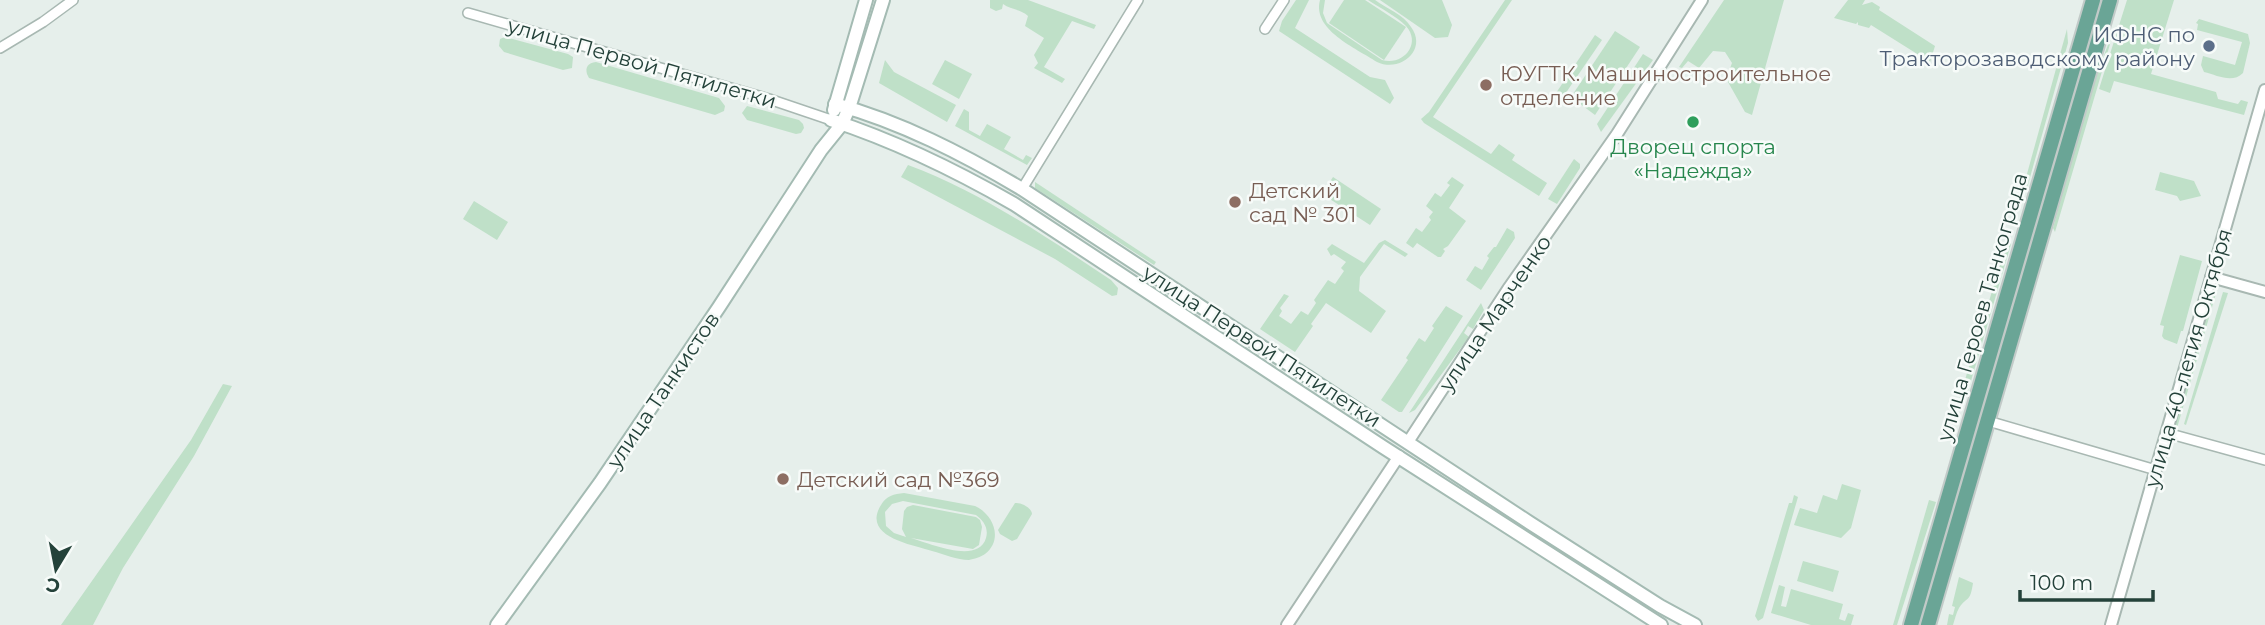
<svg xmlns="http://www.w3.org/2000/svg" width="2265" height="625" font-family="Montserrat,sans-serif">
  <rect width="100%" height="100%" fill="#e6efeb"/>
  <g fill="#bfe0c8" fill-rule="evenodd">
    <path d="M990 0H1028L1096 25 1094 29 1072 21 1044 67 1065 79 1062 83 1034 68 1038 63 1034 55 1044 38 1025 26 1028 16C1021 9 1011 10 1003 4L1002 9 996 11 990 8Z"/>
    <path d="M1296 0H1309L1295 28 1370 77 1385 80 1394 98 1390 104 1279 31 1282 21Z"/>
    <path d="M1320 0H1325L1323 13 1327 23 1382 60C1403 66 1422 44 1406 26 1396 16 1380 8 1368 0H1375C1386 8 1404 15 1411 27 1428 50 1400 73 1377 62 1356 48 1312 30 1320 0Z"/>
    <path d="M1344 0H1365L1406 27 1384 60 1329 23Z"/>
    <path d="M1380 0H1442L1452 25 1448 37 1435 38Z"/>
    <path d="M1505 0H1512L1433 117 1491 154 1499 144 1515 155 1512 160 1547 183 1539 196 1424 123 1421 119 1429 112Z"/>
    <path d="M1724 0H1784L1752 115 1745 112 1724 75 1729 71 1732 63 1725 52 1713 51 1699 68 1688 61 1682 68 1679 67Z"/>
    <path d="M1848 0H1869H1865L1862 5 1872 2 1880 7 1879 10 1935 46 1930 62 1871 25 1869 28 1858 25V22L1856 24 1834 18Z"/>
    <path d="M2127 0H2174L2151 74 2216 92 2218 99 2238 104 2241 100 2248 102 2244 115 2114 81 2110 93 2099 89Z"/>
    <path d="M2199 19 2248 34 2250 43 2243 73C2232 84 2217 75 2204 72L2201 65 2203 56 2235 65 2242 42 2197 30 2198 24 2196 23Z"/>
    <path d="M2115 27 2055 232 2053 228C2072 161 2088 92 2115 27Z"/>
    <path d="M2067 29 2068 43 2027 188 2022 192Z"/>
    <path d="M1615 31 1640 47 1595 115 1571 97Z"/>
    <path d="M1595 35 1602 40 1563 97 1556 93Z"/>
    <path d="M505 37 568 54 573 57 572 68 563 70 504 52 499 46 500 39Z"/>
    <path d="M1643 54 1653 60 1601 132 1597 124Z"/>
    <path d="M885 60 894 72 956 105 947 122 879 83Z"/>
    <path d="M945 60 972 74 959 99 932 84Z"/>
    <path d="M596 62 719 98 725 106 724 111 715 115 589 78 587 74C585 67 588 63 596 62Z"/>
    <path d="M747 106 799 120 803 124 804 128 801 133 796 134 747 120 742 113Z"/>
    <path d="M964 109 969 112V130L980 136 987 124 1011 137 1004 149 1023 160 1026 155 1032 158 1027 165 955 126Z"/>
    <path d="M1574 159 1580 164V168L1557 204 1548 199Z"/>
    <path d="M908 165C981 192 1046 237 1111 280L1118 288 1117 295 1112 296 1055 259 901 177Z"/>
    <path d="M2160 172 2194 181 2201 196 2180 201 2177 196 2155 190Z"/>
    <path d="M1333 177 1381 209 1370 225 1322 194Z"/>
    <path d="M1452 177 1464 185 1449 208 1466 221 1448 246 1443 249 1445 251 1441 257H1438L1417 243 1413 248 1406 243 1416 228 1422 232 1431 220 1429 217 1433 212 1426 206 1435 193 1441 197 1450 185 1447 183Z"/>
    <path d="M1035 182 1156 262 1154 265 1035 188Z"/>
    <path d="M474 201 508 222 497 240 463 219Z"/>
    <path d="M1507 228 1514 232 1515 238 1481 290 1466 280 1475 266 1482 270 1489 258 1487 256 1494 247H1496Z"/>
    <path d="M2008 239 2011 244 1966 398 1957 406Z"/>
    <path d="M1385 240 1408 254 1405 257 1384 244 1360 277 1359 291 1386 311 1371 333 1326 303 1311 324 1313 326 1295 352 1260 329 1284 294 1289 296 1280 308 1282 311 1279 316 1291 324 1301 311 1308 315 1316 303 1314 300 1328 280 1335 284 1344 271 1341 268 1346 262 1334 254 1331 256 1327 249 1332 244 1364 263 1379 243Z"/>
    <path d="M2180 255 2202 261 2183 331H2181L2177 344 2164 339 2162 336 2164 326 2160 325Z"/>
    <path d="M2217 290 2177 428 2175 424 2213 292Z"/>
    <path d="M2223 292 2228 293 2186 425 2184 424Z"/>
    <path d="M1481 303 1484 310 1473 329 1468 326 1464 333 1469 337 1415 410 1409 413Z"/>
    <path d="M1446 306 1463 316 1402 412H1399L1381 400 1408 360 1406 358 1419 338 1425 342 1434 328 1432 326Z"/>
    <path d="M223 384 232 386 194 456 123 568 93 625H61L191 440Z"/>
    <path d="M1842 484 1861 490 1851 528 1841 538 1794 525 1800 508 1817 513 1823 495 1837 500Z"/>
    <path d="M904 493 975 506C993 514 1004 539 985 554 981 557 974 559 969 560 957 560 944 554 932 551 913 545 861 537 881 505 886 496 894 494 904 493ZM903 501 976 515C983 520 989 528 986 538 978 565 929 543 911 538L973 549 979 545 982 527 980 520 976 517 913 505 907 507 904 511 902 529 906 537 894 533 886 526 885 512 892 504Z"/>
    <path d="M1794 495 1798 497 1763 618 1758 621 1755 616 1789 503H1792Z"/>
    <path d="M1929 500 1936 502 1897 625H1893Z"/>
    <path d="M1015 503C1021 502 1032 508 1032 514L1017 539 1012 541 1000 534 998 530Z"/>
    <path d="M1803 561 1839 571 1833 592 1797 581Z"/>
    <path d="M1959 577 1973 583C1970 603 1968 595 1959 608 1956 613 1955 619 1953 625H1947L1949 614 1953 615 1955 607 1952 606Z"/>
    <path d="M1779 585 1785 587 1781 606 1786 607 1791 589 1843 604 1839 619 1845 621 1848 613 1854 615 1851 625H1811L1771 613Z"/>
  </g>
  <g fill="none" stroke-linecap="round" stroke-linejoin="round">
    <defs>
      <g id="minor">
        <path d="M468 13 769 99 831 120"/>
        <path d="M1265 29 1284 0"/>
        <path d="M0 48 43 22 73 0"/>
        <path d="M1022 189 1138 0"/>
        <path d="M1988 421 2156 470"/>
        <path d="M2167 433 2265 460"/>
      </g>
      <g id="tertiary">
        <path d="M2211 277 2265 292"/>
        <path d="M1408 442 1508 289 1617 134 1702 0"/>
        <path d="M1287 625 1399 456"/>
        <path d="M2111 625 2265 90"/>
      </g>
      <g id="secondary">
        <path d="M835 104C901 122 963 154 1022 189L1530 523 1660 606 1695 625"/>
        <path d="M834 110 866 0"/>
        <path d="M831 120C895 141 955 170 1014 204L1383 447 1661 625"/>
        <path d="M497 625 600 483 719 307 821 150 842 124 849 108 883 0"/>
      </g>
      <g id="primary">
        <path d="M1911 625 2093 0"/>
        <path d="M1928 625 2110 0"/>
      </g>
    </defs>
    <use href="#minor" stroke="#a8b8b2" stroke-width="12"/>
    <use href="#tertiary" stroke="#a8b8b2" stroke-width="14"/>
    <use href="#secondary" stroke="#a4bbb3" stroke-width="16"/>
    <use href="#primary" stroke="#c2cac8" stroke-width="18"/>
    <use href="#minor" stroke="#fff" stroke-width="9"/>
    <use href="#tertiary" stroke="#fff" stroke-width="10"/>
    <use href="#secondary" stroke="#fff" stroke-width="12"/>
    <use href="#primary" stroke="#6aa596" stroke-width="14"/>
  </g>
  <circle fill="#5c6f8a" stroke="#f7fbf9" stroke-width="2.5" cx="2209" cy="46" r="7"/>
  <g fill="#8d6e63" stroke="#f7fbf9" stroke-width="2.5">
    <circle cx="1486" cy="85" r="7"/>
    <circle cx="1235" cy="202" r="7"/>
    <circle cx="783" cy="479" r="7"/>
  </g>
  <circle fill="#2e9e5b" stroke="#f7fbf9" stroke-width="2.5" cx="1693" cy="122" r="7"/>
  <g text-anchor="middle" dominant-baseline="central" stroke-width="5" stroke-linejoin="round" paint-order="stroke">
    <g font-size="21" fill="#4e5e75" stroke="#f7fbf9" text-anchor="end">
      <text x="2195" y="34">ИФНС по<tspan x="2195" dy="24">Тракторозаводскому району</tspan></text>
    </g>
    <g font-size="21" fill="#24423a" stroke="#f7fbf9">
      <text transform="translate(642 63) rotate(16)">улица Первой Пятилетки</text>
      <text transform="translate(1982 307) rotate(-74)">улица Героев Танкограда</text>
      <text transform="translate(1495 313) rotate(-56)">улица Марченко</text>
      <text transform="translate(1262 346) rotate(33)">улица Первой Пятилетки</text>
      <text transform="translate(2188 358) rotate(-74)">улица 40-летия Октября</text>
      <text transform="translate(663 390) rotate(-56)">улица Танкистов</text>
    </g>
    <g font-size="21" fill="#785e54" stroke="#f7fbf9" text-anchor="start">
      <text x="1500" y="73">ЮУГТК. Машиностроительное<tspan x="1500" dy="24">отделение</tspan></text>
      <text x="1249" y="190">Детский<tspan x="1249" dy="24">сад № 301</tspan></text>
      <text x="797" y="479">Детский сад №369</text>
    </g>
    <g font-size="21" fill="#27864d" stroke="#f7fbf9">
      <text x="1693" y="146">Дворец спорта<tspan x="1693" dy="24">«Надежда»</tspan></text>
    </g>
  </g>
  <g transform="translate(56 569) rotate(190)" stroke="#f7fbf9" stroke-width="5" paint-order="stroke">
  <path d="M0-5L12 26L0 18L-12 26Z" fill="#24423a"/>
  <text y="-10" font-size="19" font-weight="bold" text-anchor="middle" fill="#24423a">С</text>
  </g>
  <path d="M2020 590v10h133v-10" fill="none" stroke="#24423a" stroke-width="3.5"/>
  <text x="2030" y="590" font-size="21" fill="#24423a" stroke="#f7fbf9" stroke-width="5" paint-order="stroke">100 m</text>
</svg>
